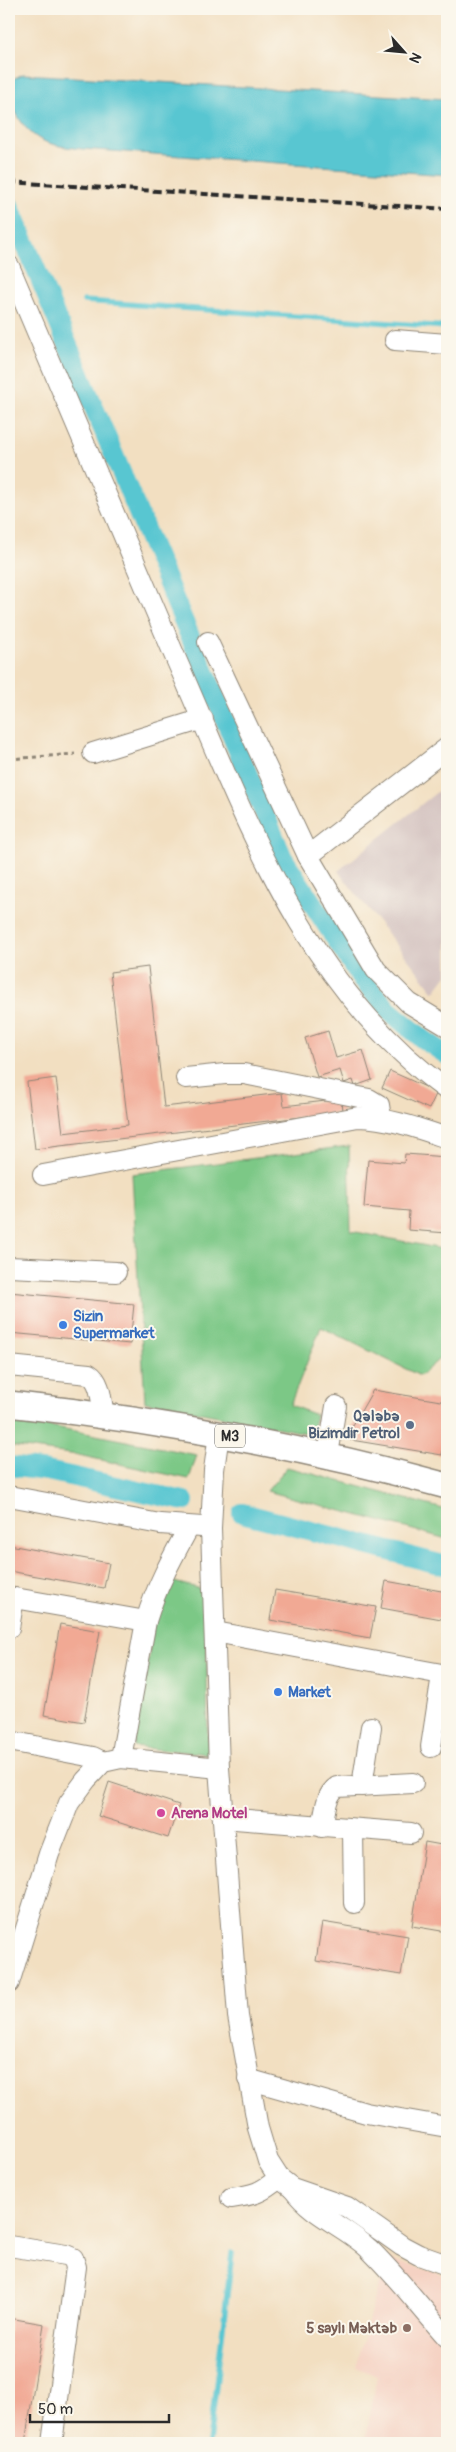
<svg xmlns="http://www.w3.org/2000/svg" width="456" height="2452" font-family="Pangolin,sans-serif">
  <rect width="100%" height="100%" fill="#fbf7ec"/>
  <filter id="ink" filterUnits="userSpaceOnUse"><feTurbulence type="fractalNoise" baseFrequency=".02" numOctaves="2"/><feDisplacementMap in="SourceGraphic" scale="10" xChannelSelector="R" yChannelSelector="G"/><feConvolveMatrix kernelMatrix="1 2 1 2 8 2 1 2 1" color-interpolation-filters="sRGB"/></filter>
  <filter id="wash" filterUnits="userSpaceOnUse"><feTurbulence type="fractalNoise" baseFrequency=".0096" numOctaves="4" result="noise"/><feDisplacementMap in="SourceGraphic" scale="20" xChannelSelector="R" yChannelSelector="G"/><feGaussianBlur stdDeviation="1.12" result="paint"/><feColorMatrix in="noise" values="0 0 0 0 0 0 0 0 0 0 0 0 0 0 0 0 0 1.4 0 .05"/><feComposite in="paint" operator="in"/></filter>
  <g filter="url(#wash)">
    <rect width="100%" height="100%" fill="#f2dfc1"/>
    <path fill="#f5d2c3" d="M390 2259 447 2276V2443H365L377 2376 356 2367 377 2289Z"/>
    <path fill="#d1bfbd" d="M447 784V975L434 992 338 871Z"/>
    <g fill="#7cc886" stroke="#547a58">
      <path d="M349 1146 351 1231 447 1250V1352L420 1376 321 1327 290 1405 316 1415 311 1434 145 1402 132 1174Z"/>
      <path d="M9 1421 50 1426 197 1455 189 1479 78 1455 9 1446Z"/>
      <path d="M287 1467 447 1510V1539L267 1491Z"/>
      <path d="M170 1581 206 1590 208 1754 134 1747 154 1623Z"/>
    </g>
    <path fill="#59c6d1" stroke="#42787e" d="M23 74 447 99V175L83 149C73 148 62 147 52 144 24 137 9 107 9 81Z"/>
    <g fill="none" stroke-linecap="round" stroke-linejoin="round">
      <g stroke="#59c6d1" stroke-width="5.5">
        <path d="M84 301 447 327"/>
        <path d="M209 2443 232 2253"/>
      </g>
      <g stroke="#59c6d1" stroke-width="20">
        <path d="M9 205 283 858 361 978 388 1010 423 1039 447 1055"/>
        <path d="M9 1466 47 1471 184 1501"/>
        <path d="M242 1513 447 1566"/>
      </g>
    </g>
    <g id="blocks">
      <g fill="#f1a994">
        <path d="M148 967 164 1107 282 1093 284 1106 342 1099 343 1112 35 1149 27 1082 56 1078 63 1133 128 1125 110 972Z"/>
        <path d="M328 1031 336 1058 363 1050 372 1080 355 1086 353 1080 344 1083 340 1070 317 1077 305 1038Z"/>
        <path d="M390 1071 437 1092 429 1109 382 1088Z"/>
        <path d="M405 1154 447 1157V1233L408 1230 409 1211 364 1207 368 1160 404 1163Z"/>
        <path d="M9 1292 134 1304 130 1344 9 1333Z"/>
        <path d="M373 1390 447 1402V1429L442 1455 345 1439Z"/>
        <path d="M9 1545 109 1563 104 1588 9 1571Z"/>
        <path d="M386 1581 447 1592V1620L381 1608Z"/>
        <path d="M275 1590 376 1607 370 1638 270 1620Z"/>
        <path d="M60 1624 100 1631 84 1722 44 1715Z"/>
        <path d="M109 1782 179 1805 168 1838 98 1816Z"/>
        <path d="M425 1842 447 1846V1932L412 1926Z"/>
        <path d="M322 1922 408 1936 401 1975 316 1961Z"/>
        <path d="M9 2318 44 2324 25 2443H9Z"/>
      </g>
    </g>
  </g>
  <g filter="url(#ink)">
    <use href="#blocks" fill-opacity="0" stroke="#8e8576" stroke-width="1"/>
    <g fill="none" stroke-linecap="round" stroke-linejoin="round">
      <defs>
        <g id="minor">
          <path d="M9 266C64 397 119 528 176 659 245 816 302 985 447 1090"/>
          <path d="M395 340 447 344"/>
          <path d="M208 642 308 856 376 970 409 1003 447 1026"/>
          <path d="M93 753 203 719"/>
          <path d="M308 856 447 748"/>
          <path d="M186 1078 225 1074H244L369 1099 379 1105 381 1118"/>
          <path d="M43 1175 358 1117C390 1118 417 1128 447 1138"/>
          <path d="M9 1267 116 1272"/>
          <path d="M9 1366 89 1374C102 1382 101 1402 104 1416"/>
          <path d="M219 1434 214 1470 211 1528 219 1768 238 2016 258 2128 268 2161 279 2178 292 2188 347 2207 402 2246 419 2255 447 2265"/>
          <path d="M328 1455 336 1406"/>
          <path d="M9 1496 160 1524 202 1527"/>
          <path d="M9 1597 146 1621"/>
          <path d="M9 1628 14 1598"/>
          <path d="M215 1632 447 1675"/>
          <path d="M9 1741 93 1757 103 1762"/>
          <path d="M431 1747 442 1675"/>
          <path d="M121 1758 146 1621C156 1587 172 1558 189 1527"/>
          <path d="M362 1786 371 1727"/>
          <path d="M223 1818 411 1833"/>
          <path d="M322 1827C325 1814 325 1795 337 1787L413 1783"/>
          <path d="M353 1829 354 1903"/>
          <path d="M9 1983 49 1854 69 1803 86 1780 103 1762 121 1758 219 1768"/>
          <path d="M248 2079 366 2113 447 2127"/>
          <path d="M293 2189C314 2217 343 2225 368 2248 396 2275 421 2308 447 2337"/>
          <path d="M231 2198C254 2195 261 2193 279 2178"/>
          <path d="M9 2246 66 2255 73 2258 76 2267 52 2443"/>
        </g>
        <path id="major" d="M9 1404C157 1420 304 1447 447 1486"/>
      </defs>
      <use href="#minor" stroke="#8e8576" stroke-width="22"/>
      <use href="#major" stroke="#8e8576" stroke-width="28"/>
      <path stroke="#8e8576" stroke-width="3" stroke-dasharray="4 4" stroke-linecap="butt" d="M9 759 75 754"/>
      <use href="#minor" stroke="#fff" stroke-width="20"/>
      <use href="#major" stroke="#fff" stroke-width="25"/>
      <path stroke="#2b2b2b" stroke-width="4" stroke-dasharray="8 4" stroke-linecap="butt" d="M9 182 447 209"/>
    </g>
  </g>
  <g fill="#3f7fe0" stroke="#fbf7ec" stroke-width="2">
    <circle cx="63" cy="1325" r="5"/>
    <circle cx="278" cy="1692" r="5"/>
  </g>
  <circle fill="#5c6f8a" stroke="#fbf7ec" stroke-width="2" cx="410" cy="1425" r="5"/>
  <circle fill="#d1479c" stroke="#fbf7ec" stroke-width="2" cx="161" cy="1813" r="5"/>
  <circle fill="#8d6e63" stroke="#fbf7ec" stroke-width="2" cx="407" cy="2328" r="5"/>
  <g text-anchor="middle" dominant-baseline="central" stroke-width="4" stroke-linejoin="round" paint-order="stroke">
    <rect fill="#fbf7ec" stroke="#696865" stroke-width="1" x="215" y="1424.5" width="30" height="23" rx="4"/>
    <g font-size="14" font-weight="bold" fill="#2b2b2b">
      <text x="230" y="1436">M3</text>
    </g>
    <g font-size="15" font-weight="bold" fill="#366cbe" stroke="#fbf7ec" text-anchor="start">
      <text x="73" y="1316">Sizin<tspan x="73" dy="17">Supermarket</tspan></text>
      <text x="288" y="1692">Market</text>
    </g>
    <g font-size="15" font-weight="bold" fill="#4e5e75" stroke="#fbf7ec" text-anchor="end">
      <text x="400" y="1416">Qələbə<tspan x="400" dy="17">Bizimdir Petrol</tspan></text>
    </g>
    <g font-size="15" font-weight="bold" fill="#b23c85" stroke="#fbf7ec" text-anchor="start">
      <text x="171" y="1813">Arena Motel</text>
    </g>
    <g font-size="15" font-weight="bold" fill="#785e54" stroke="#fbf7ec" text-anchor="end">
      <text x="397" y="2328">5 saylı Məktəb</text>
    </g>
  </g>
  <rect width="456" height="2452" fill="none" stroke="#fbf7ec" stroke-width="30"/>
  <g transform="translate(404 52) rotate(117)" stroke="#fbf7ec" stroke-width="4" paint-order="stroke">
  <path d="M0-4L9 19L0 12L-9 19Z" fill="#2b2b2b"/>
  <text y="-8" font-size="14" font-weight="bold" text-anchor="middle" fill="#2b2b2b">N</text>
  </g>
  <path d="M30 2414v8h139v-8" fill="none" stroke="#2b2b2b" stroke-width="2.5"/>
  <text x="38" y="2414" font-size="15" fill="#2b2b2b" stroke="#fbf7ec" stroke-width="4" paint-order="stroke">50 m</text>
</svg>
